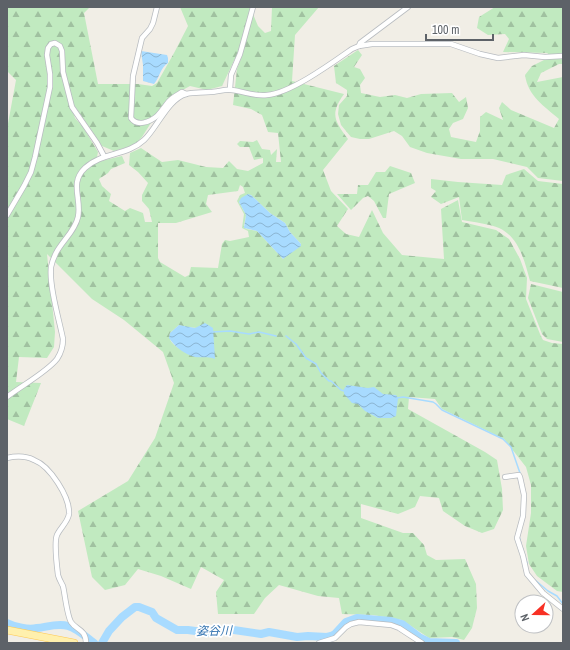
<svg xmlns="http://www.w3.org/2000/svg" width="570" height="650" font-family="'Archivo Narrow','Noto Sans JP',sans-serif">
  <defs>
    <pattern id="forest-firs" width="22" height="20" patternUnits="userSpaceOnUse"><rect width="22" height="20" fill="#c1eac0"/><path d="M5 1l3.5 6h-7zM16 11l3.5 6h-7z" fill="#a0c1a0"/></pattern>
    <pattern id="water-waves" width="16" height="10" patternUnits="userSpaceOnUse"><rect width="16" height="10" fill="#a8dbff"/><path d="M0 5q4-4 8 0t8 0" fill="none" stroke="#8cb5d2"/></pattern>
  </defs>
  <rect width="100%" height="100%" fill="#f1eee6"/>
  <g fill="url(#forest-firs)" fill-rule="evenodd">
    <path d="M7 7H99L89 8 84 13 98 84H138L152 86 157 83 174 53 188 26 180 7H250L258 26 265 33 271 31 272 7H319L295 35 292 81 344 94C330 114 334 120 348 139L323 170 331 191 348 209 337 226 346 234 359 237 372 210 383 233 402 255 444 259 441 209 458 200 462 222 496 230 509 239 520 259 527 278 526 299 540 334 543 340 552 343 563 344V592L557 591 537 576 529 564 526 546 531 513V485L526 467 504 439 442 409 435 399 409 397 408 409 485 452 497 460 502 489 503 510 494 529 482 533 465 526 443 511 439 498 420 496 415 507 398 514 361 504V518L403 533H413L424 545 427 555 436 560 465 559 476 584 477 608 472 628 464 640 452 637 429 638 402 620 373 615 342 614 339 598 318 596 279 585 265 598 254 614H218L216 592 224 580 201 567 191 589 161 576 138 569 125 585 105 590 92 577 78 511 128 481 155 438 174 383 163 352 124 320 92 299 47 254 55 332 54 347 47 358 19 357 16 382 41 383 24 426 7 419V129L16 80 7 71ZM239 50 242 56 237 69 233 105 251 109 262 115 268 132 278 133 281 162H276L277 149 271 155 270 150 262 149 257 140 253 142 240 141 237 144 240 147H249L254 160 263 158V163L248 171 237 169 229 161 223 168 206 167 178 160 162 162 141 148 130 153 129 165 138 172 148 183 142 195V201L149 209 152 222H145L143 213 130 208 125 211 109 201 111 194 102 186 99 179 108 173 111 169 125 163 122 156 88 164 97 157 98 152 83 127 75 118 71 105H74L102 146 114 151 135 145 142 137 161 107 177 93 190 86 207 90 222 86ZM240 185 243 187 245 193 240 195 237 201 244 214 242 228 248 231 249 237 230 241 225 240 222 244 218 268 191 267 189 275 185 277 160 262 158 258V223H176L212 212 206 204 208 195 238 191ZM251 195 270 213 285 223 290 232 301 244 283 259 257 231 246 229 244 226 246 215 239 202ZM179 325 186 327 197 328 206 356 202 357C192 353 166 348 170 333Z"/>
    <path d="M495 7H563V64H559L541 73 537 82 563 77V181L538 178 527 167 493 159H461L427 153 410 147 402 136 394 131 369 139H360L351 137 341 125 338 114 339 105 347 96V90L336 83 334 66 358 50 362 55 354 67 360 69 365 78 360 85 361 93 380 97 395 95 407 98 421 94 452 93 459 102 466 97 468 108 463 119 453 123 449 129 451 137 476 142 480 131V117L486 112 503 120 499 108 502 102 511 110 554 128 559 119C544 106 528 96 525 75L532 66 544 60 548 53 503 52 509 39 505 34 488 35 477 28 479 17Z"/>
    <path d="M390 166 411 173 415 183 389 194 386 218H383L374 201 368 196 363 198 351 210 337 194H357L358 185H368L376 172H385Z"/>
    <path d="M524 169 538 181 563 184V288L530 281C525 262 519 237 499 228 489 224 473 222 462 220L459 197 441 204 431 197 436 191 431 188V179L458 182 502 185 506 175Z"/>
    <path d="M531 284 563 292V342L547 339 542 334 528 298Z"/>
  </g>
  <g fill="url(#water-waves)">
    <path d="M141 51 167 55 168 58V63C160 68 160 77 154 84L143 81V65Z"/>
    <path d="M248 194 251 195 270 213 285 223 290 232 301 244V246L283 259 257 231 244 228 246 215 239 202 241 198Z"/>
    <path d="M205 323 213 328 215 359C207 356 202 358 195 357 184 354 175 347 169 338L170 333 179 325 195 328Z"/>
    <path d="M347 385 368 388 374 387 383 394 396 395 398 398 396 416 391 418H378L365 411 358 404 352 403 344 394V389Z"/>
  </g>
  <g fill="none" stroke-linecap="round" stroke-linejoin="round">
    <g stroke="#a8dbff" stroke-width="1.5">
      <path d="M212 332 230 331 249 334 259 332 276 336"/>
      <path d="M286 336 296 344 306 358 316 364 321 373 329 381H331L341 390 344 391"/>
      <path d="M397 398 403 397 433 402 436 404 442 410 503 439 511 447 521 476"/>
      <path d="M519 536 521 544"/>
      <path d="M522 547 527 563"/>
      <path d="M535 580 548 591 557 596 563 604"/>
    </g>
    <g stroke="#a8dbff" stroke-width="8">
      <path d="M7 623C15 627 28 630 37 628 47 627 58 623 68 626 78 629 86 637 94 643"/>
      <path d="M102 643 109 631 122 617 135 607H139L152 612 156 618 177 630H188L210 633 227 629 261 634 269 632 297 637 308 636 327 637 331 636 335 634 346 622 357 618 391 621 402 624 419 637 429 642 456 643"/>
    </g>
    <defs>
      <g id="minor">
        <path d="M157 7 153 23 150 29 142 38 133 76 131 118C137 127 150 122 157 116 161 112 165 106 169 101 173 97 177 95 182 92L186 94"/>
        <path d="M359 46 360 43 408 7"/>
        <path d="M230 89 231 75 240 54 253 7"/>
        <path d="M7 215 24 186 31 172 35 157 50 87V74L47 55 48 48 51 44 55 43 60 46 62 51 63 72 72 107 97 143 104 156"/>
        <path d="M7 397C21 386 47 372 57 359 61 353 63 346 63 339 59 319 49 286 51 267 52 262 54 257 56 253 63 240 75 231 78 217 82 199 69 183 85 168 102 152 127 156 144 140 157 128 168 99 186 94 195 92 202 93 210 92 217 92 225 89 231 90 243 91 255 97 267 95 291 93 332 63 352 49L359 46 372 44H451L480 54 498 58 524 55 545 57 563 56"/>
        <path d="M7 458C16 456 26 456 34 460 50 466 70 497 69 514 68 522 60 528 57 535 54 542 57 567 58 575 59 579 61 582 63 586 65 595 67 615 71 622 76 630 86 629 86 643"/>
        <path d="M505 477 519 475 520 477 524 495 523 516 517 538 523 556 527 574 543 593 563 609"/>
        <path d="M319 643 335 638 346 627 351 624 359 622 391 625 399 628 422 643"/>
      </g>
      <path id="primary" d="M7 630 74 643"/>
    </defs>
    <use href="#minor" stroke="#b8bcc0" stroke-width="6"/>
    <use href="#primary" stroke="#fec952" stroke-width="8"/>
    <use href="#minor" stroke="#fff" stroke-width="4.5"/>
    <use href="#primary" stroke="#fff0ad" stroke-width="7"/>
  </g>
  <g text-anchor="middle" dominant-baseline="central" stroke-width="3.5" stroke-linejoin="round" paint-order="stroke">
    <g font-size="12" font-style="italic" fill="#3776b2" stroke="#fff">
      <text transform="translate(214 631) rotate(-1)">姿谷川</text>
    </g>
  </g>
  <rect width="570" height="650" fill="none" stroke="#5d6268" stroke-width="16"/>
  <g transform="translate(534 614) rotate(249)"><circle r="19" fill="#ffffff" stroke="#bec0c3"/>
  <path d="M0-3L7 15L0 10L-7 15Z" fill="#f83024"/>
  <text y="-6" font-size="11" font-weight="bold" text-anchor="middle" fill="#5d6268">N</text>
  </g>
  <path d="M426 34v6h67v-6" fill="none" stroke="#5d6268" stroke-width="2"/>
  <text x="432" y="34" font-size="12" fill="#5d6268" stroke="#ffffff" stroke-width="3" paint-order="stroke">100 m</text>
</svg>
